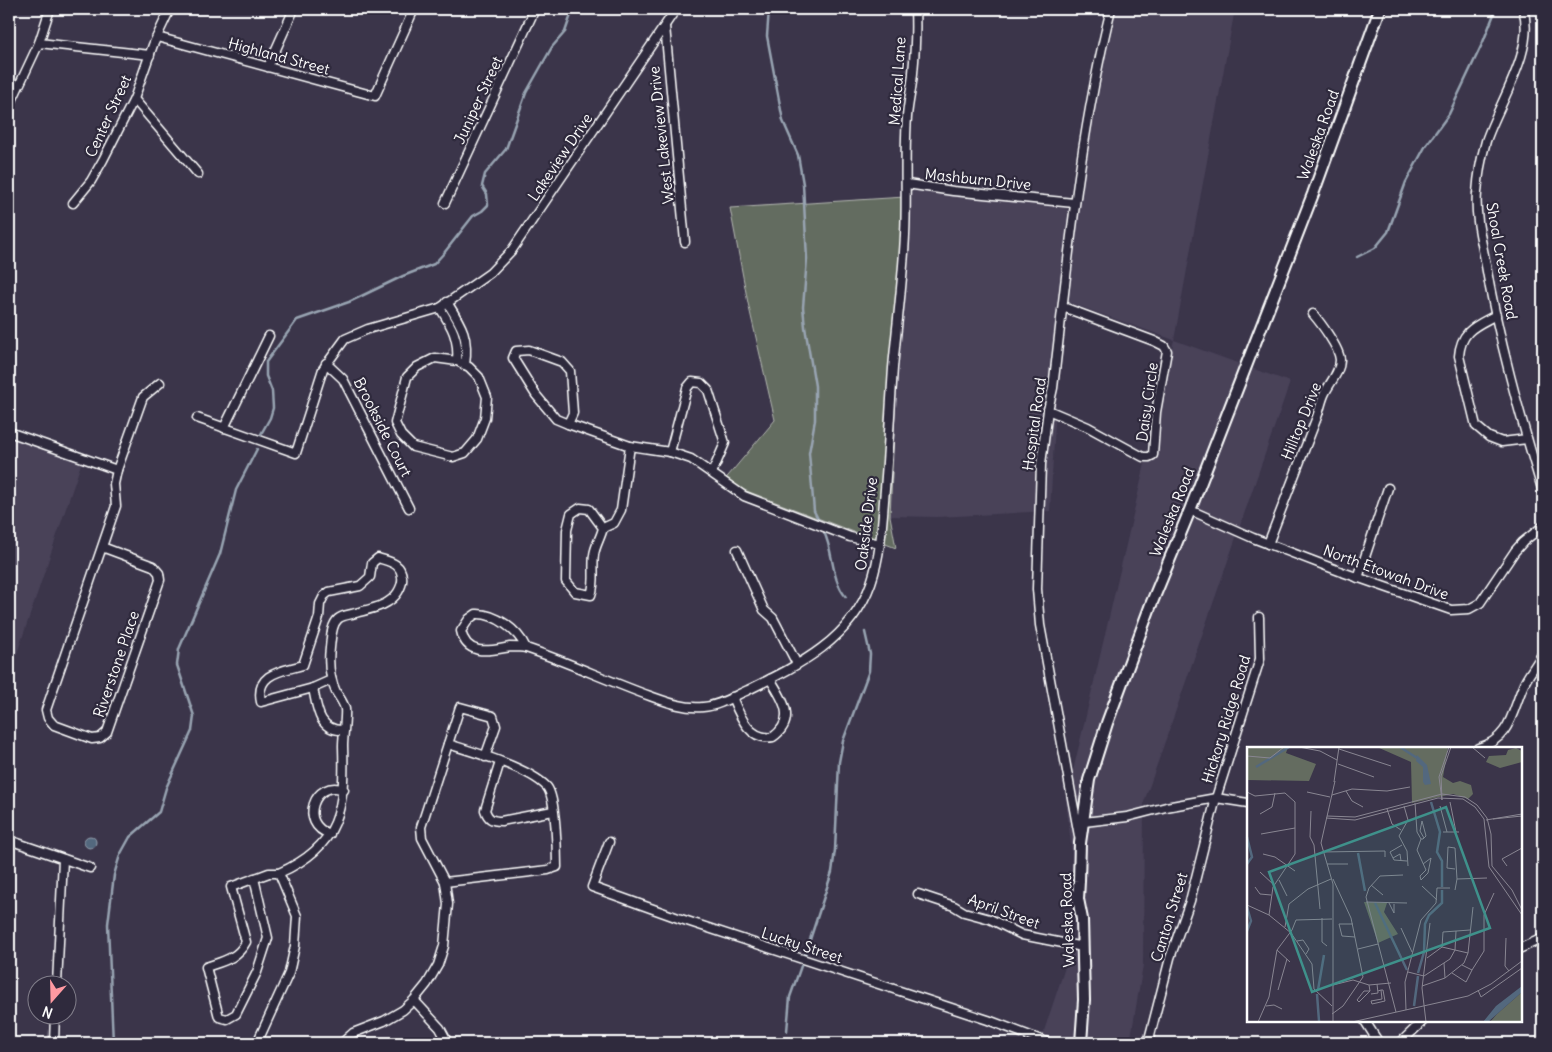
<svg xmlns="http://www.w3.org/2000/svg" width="1552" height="1052" font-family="Delius,sans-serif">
  <rect width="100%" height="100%" fill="#3b354a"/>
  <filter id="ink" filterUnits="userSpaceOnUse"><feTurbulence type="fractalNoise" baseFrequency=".02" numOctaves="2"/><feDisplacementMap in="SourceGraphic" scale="10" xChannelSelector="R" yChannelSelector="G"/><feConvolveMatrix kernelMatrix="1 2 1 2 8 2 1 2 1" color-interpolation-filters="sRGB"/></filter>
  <g filter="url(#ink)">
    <g fill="#494259">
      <path d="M1116 9H1235L1174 340 1290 382 1144 802 1143 965 1130 1043H1040L1080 922 1066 801 1174 340 1062 300 1050 511 937 517 890 516 905 180 1078 211 1099 66Z"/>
      <path d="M9 433 83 458 9 677Z"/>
    </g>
    <path fill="#646c60" stroke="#b2b6b0" d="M905 197 890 516 896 548 723 482 775 420 748 303 730 208Z"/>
    <circle fill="#53687e" stroke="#98a4b2" cx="90" cy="842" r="6"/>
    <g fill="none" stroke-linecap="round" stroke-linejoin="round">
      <g stroke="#98a4b2" stroke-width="2.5">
        <path d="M769 9 767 36 783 121 798 155 803 184 807 259 803 307 805 327 815 386V420L809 453 814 511 818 519"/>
        <path d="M1357 257 1375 248 1388 232 1406 182 1425 147 1449 114 1483 42 1496 9"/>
        <path d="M261 434 270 418 273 408 272 391 266 376V362L297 320 349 302 403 276 434 264 444 253 473 216 482 211 488 205 487 194 482 186 485 174 506 149 526 93 552 47 565 32 573 9"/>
        <path d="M824 532C834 553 831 580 846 597"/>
        <path d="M805 955 832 872 835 850 839 762 843 741 869 671 870 654 865 632"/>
        <path d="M787 1031 790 997 801 966"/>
        <path d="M113 1043 108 924 114 875 120 855 130 837 159 812 166 788 192 731 194 716 177 665 179 649 220 554 236 490 257 449"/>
      </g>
      <defs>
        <g id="street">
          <path d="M1523 9C1536 50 1499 102 1486 141 1482 155 1478 178 1477 193 1475 215 1481 239 1485 260 1498 338 1520 416 1543 492"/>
          <path d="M665 26 685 242"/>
          <path d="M157 37 375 96 414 9"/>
          <path d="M39 43 150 55"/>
          <path d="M268 67 294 9"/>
          <path d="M134 99 198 174"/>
          <path d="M9 107 39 43 50 9"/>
          <path d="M907 184 953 191 1074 203"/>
          <path d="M73 203 91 181 103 160 134 99 153 45 170 9"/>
          <path d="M445 203 535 9"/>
          <path d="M447 302C462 326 469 336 465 365"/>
          <path d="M440 308C452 327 459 338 457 361"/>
          <path d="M1496 315C1476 326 1461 330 1459 356L1476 426 1489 437 1502 442 1527 439"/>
          <path d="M529 350 562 362 570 371 573 413 568 424 556 419 536 395 513 358 516 351Z"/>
          <path d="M435 358 457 361 469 367 479 377 487 397 485 418 477 439 465 453 453 457 413 447 401 435 395 423 407 377 417 367Z"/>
          <path d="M326 363 343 379 409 508"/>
          <path d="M1048 410 1088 427 1143 457H1149L1153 455 1156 412 1167 351 1164 346 1154 341 1063 307"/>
          <path d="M197 418 296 453 323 369 345 339 368 329 440 308 490 273 512 250 676 9"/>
          <path d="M568 424 630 446 670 452 691 459 744 496 850 537 880 544"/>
          <path d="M224 428 269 336"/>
          <path d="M9 432 117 470"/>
          <path d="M670 452 687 388 692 382 701 383 708 390 725 443 712 473"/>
          <path d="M580 508 589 509 603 528C601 537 595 546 594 555 592 568 596 582 591 595L575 592 566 581 567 530 571 514Z"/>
          <path d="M1190 510 1253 538 1342 572 1451 610 1469 609 1480 603 1515 551 1523 542 1543 526"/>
          <path d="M603 528 614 523 621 510 630 446"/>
          <path d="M1268 544 1317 417C1320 409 1321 402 1324 395 1329 383 1340 373 1340 360 1340 349 1320 322 1313 314"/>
          <path d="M102 547 153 566 159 573 160 580 107 732 100 738 92 739 54 725 48 718 46 710 116 506 114 484 117 470 143 397 160 383"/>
          <path d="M737 550 764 610 773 618 797 664"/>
          <path d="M1358 578 1388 488"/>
          <path d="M476 614C495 613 518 630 526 648 521 647 515 647 510 647 492 650 467 658 461 631L469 619Z"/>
          <path d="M526 648C568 662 608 681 650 696 667 702 685 709 703 707 719 706 734 696 748 690 799 665 851 640 871 583 880 557 882 528 884 501 888 456 890 412 893 368 897 323 903 280 905 235 907 196 904 156 907 117 908 102 912 88 913 73 915 52 916 30 915 9"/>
          <path d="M313 688C317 707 318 731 343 730"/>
          <path d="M732 697C740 716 749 741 773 737 797 720 783 699 770 679"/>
          <path d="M1478 748C1512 739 1512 709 1525 682 1530 672 1538 663 1543 652"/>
          <path d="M500 762 485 810C488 819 492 821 501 821L553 811"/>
          <path d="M1084 822 1127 817 1166 807 1216 798 1248 803"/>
          <path d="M330 834C298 825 314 778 344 790"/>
          <path d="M1079 836 1040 625 1037 589 1041 464 1048 410 1053 388C1068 261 1080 133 1111 9"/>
          <path d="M9 840 90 868"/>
          <path d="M609 842 592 887 681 919 988 1020 1049 1043"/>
          <path d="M279 873C341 846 345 808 343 746 343 737 346 715 345 709 344 703 339 697 336 692 329 677 328 664 330 648 331 639 331 625 338 619 341 616 347 615 352 614 368 609 389 607 398 592 401 587 403 583 402 577 401 563 390 562 378 558L372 563 370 577 360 586 329 592 324 596 320 604 319 617 303 665C282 671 255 673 261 702L313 688 331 680"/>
          <path d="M254 878 268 938 257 972 236 1014 227 1019 219 1017 206 967C223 961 237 959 246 942L231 887 269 873H279L297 916 295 946 289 973 257 1043"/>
          <path d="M445 882 548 870 557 867C557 851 556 798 547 787 529 768 474 752 448 744"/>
          <path d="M918 894 954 906 964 912 990 919 1022 935 1083 947"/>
          <path d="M1521 948 1543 938"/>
          <path d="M57 984 63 859"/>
          <path d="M414 1000 440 1028 448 1043"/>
          <path d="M1365 1021 1379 1043"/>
          <path d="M54 1043 55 1014"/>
          <path d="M342 1043 353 1033 384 1021 403 1010 414 1000 427 984 438 965 444 946 448 904 445 882 422 838 421 827 460 707 493 716 496 726 485 757"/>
          <path d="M1148 1043 1170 958 1190 901 1216 798 1260 659 1259 617"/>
          <path d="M1400 1043 1423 1021"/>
        </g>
        <path id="secondary" d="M1081 1043 1084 1000 1082 919 1078 899 1079 881 1080 843 1089 780 1107 723 1150 607 1190 510 1313 194 1380 9"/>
      </defs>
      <use href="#street" stroke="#fff" stroke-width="11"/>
      <use href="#secondary" stroke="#fff" stroke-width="14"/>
      <use href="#street" stroke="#2f2a3d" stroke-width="8"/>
      <use href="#secondary" stroke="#2f2a3d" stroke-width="10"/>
    </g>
  </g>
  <g text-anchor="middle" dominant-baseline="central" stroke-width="4.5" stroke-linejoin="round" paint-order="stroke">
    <g font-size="15" fill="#fff" stroke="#2f2a3d">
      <text transform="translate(279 56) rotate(15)">Highland Street</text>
      <text transform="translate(897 81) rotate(-86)">Medical Lane</text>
      <text transform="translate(478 100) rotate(-65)">Juniper Street</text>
      <text transform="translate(108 116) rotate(-65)">Center Street</text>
      <text transform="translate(661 135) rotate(-96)">West Lakeview Drive</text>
      <text transform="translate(1318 135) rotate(-70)">Waleska Road</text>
      <text transform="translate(560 157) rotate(-56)">Lakeview Drive</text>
      <text transform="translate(978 179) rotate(6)">Mashburn Drive</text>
      <text transform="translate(1502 261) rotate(80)">Shoal Creek Road</text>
      <text transform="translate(1147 402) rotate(-82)">Daisy Circle</text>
      <text transform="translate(1301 421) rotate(-68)">Hilltop Drive</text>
      <text transform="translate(1034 424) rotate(-82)">Hospital Road</text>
      <text transform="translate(383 427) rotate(63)">Brookside Court</text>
      <text transform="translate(1172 512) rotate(-68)">Waleska Road</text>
      <text transform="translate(866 524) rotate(-83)">Oakside Drive</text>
      <text transform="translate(1386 572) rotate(20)">North Etowah Drive</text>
      <text transform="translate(116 664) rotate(-71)">Riverstone Place</text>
      <text transform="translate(1226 719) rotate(-73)">Hickory Ridge Road</text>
      <text transform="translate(1004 911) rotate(20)">April Street</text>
      <text transform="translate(1169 917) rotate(-73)">Canton Street</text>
      <text transform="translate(1067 920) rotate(-92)">Waleska Road</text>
      <text transform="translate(802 945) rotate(18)">Lucky Street</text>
    </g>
  </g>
  <g transform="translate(1247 747)">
    <rect width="275" height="275" fill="#3b354a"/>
    <path d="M0 0H41L39 6 69 17 62 34 0 33ZM130 0H201L196 30 206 36 213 34 224 38 226 47 221 52 206 47 165 56 164 15ZM269 1 275 4V15L253 21 239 15 242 9 259 8 261 3ZM117 155 140 156 137 165 151 187 131 196ZM275 245V275H243L250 267Z" fill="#646c60"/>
    <path d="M170 8 180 18 184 37 178 38 176 35V20L169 14ZM275 239V245L241 275H236L249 259Z" fill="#53687e"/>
    <path fill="none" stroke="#53687e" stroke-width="2.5" d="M153 0 170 11M9 20 42 0M184 55 193 85 190 105 195 114V140M0 90 5 110 0 117M111 106 118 144M128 156 160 223M0 160 4 174 0 184M171 226 177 205 178 177 182 168 195 156V143M71 243 77 208M70 247 72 274M167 259 171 229"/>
    <path fill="none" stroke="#898692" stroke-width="1" d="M52 0 73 4 90 13M202 0 192 30 195 53 194 29 204 0M225 0 238 11M92 2 144 19M0 9 23 11 37 0M91 17 127 30M87 35 92 0M99 44 105 54 116 60M0 45 8 49 38 46 48 55V107L26 140 22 168M60 45 83 50M85 48 105 42 140 44 163 40M203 55 209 85M168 56 170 85 174 92H176L179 89 175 74 173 84 177 91M157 59 161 73 152 89 160 104 161 119M193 59 200 85M140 62 145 77 154 83M64 64 63 90 67 98 73 162M13 67 25 60 28 46M80 69 108 70 195 47 218 50 230 58 240 71 244 87 245 119 265 143 275 163M79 71 108 73 191 51 216 52 228 60 237 72 242 120 275 168M246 72 275 69M239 73 275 67M196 85H212M14 87 48 81M155 98 143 105 147 113 160 114M75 105 138 104V110M16 107 28 110 48 124M146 111 153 107 154 114M80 117H101M260 119 255 112 275 101M208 122 200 121 201 100 208 101 210 132 208 143M13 125 27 138M210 132 240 131M32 133 40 149M174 133 173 129 179 123 170 103 174 92M174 133 181 126 184 111 176 117M124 138 136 148M175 139 190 153M8 140 13 147 24 148M119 155 160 156M142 156 147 166V157M0 158 22 168 44 186 65 217 67 242 85 259M75 171V195L80 199M106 177H92L95 189 108 190M38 180 42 157 61 142 84 132M154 181 165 205M259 191 258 219 262 224M50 194 56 193 62 202 59 207M195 200 221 206M111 202 131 197M30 203 43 215M180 211 195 200 196 185 223 183M197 216 198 231M215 218 225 223 237 204V168L247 146M161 225 177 229 203 212 208 203 209 184M205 226 219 235 225 223M86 238 106 233 122 238 144 236M122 238 123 244H117L110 253 112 255 123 244M175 239 198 231 217 216 221 206 226 160M31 243 40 212M231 243 234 250 275 221M131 244 134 243H136L138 254 125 257 124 254 135 252 134 243M124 247 131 246 130 237M19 259 27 258 35 262M159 263 158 235 174 173 189 156 190 141H203M149 265 119 150 122 141 133 129 156 128M85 267 96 259 116 230 104 171 86 132M11 275 22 250 30 203 45 183 49 173 85 172M86 275V137L74 96 88 34M105 275 221 249 244 237 275 214M179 275 175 241 183 176"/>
    <path fill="#3f918b" fill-opacity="0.15" stroke="#3f918b" stroke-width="2.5" d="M199 60 243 181 65 245 22 125Z"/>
    <rect width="275" height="275" fill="none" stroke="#fff" stroke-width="2.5"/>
  </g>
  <rect width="1552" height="1052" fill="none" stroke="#2f2a3d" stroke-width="30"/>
  <rect x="15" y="15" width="1522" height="1022" fill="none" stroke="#fff" stroke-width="2" filter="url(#ink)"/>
  <g transform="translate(52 1000) rotate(200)"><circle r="24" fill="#2f2a3d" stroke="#827f8b"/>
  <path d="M0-4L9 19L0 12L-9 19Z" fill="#ff9aa2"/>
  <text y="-8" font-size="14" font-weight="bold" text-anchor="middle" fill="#ffffff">N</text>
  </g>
</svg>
